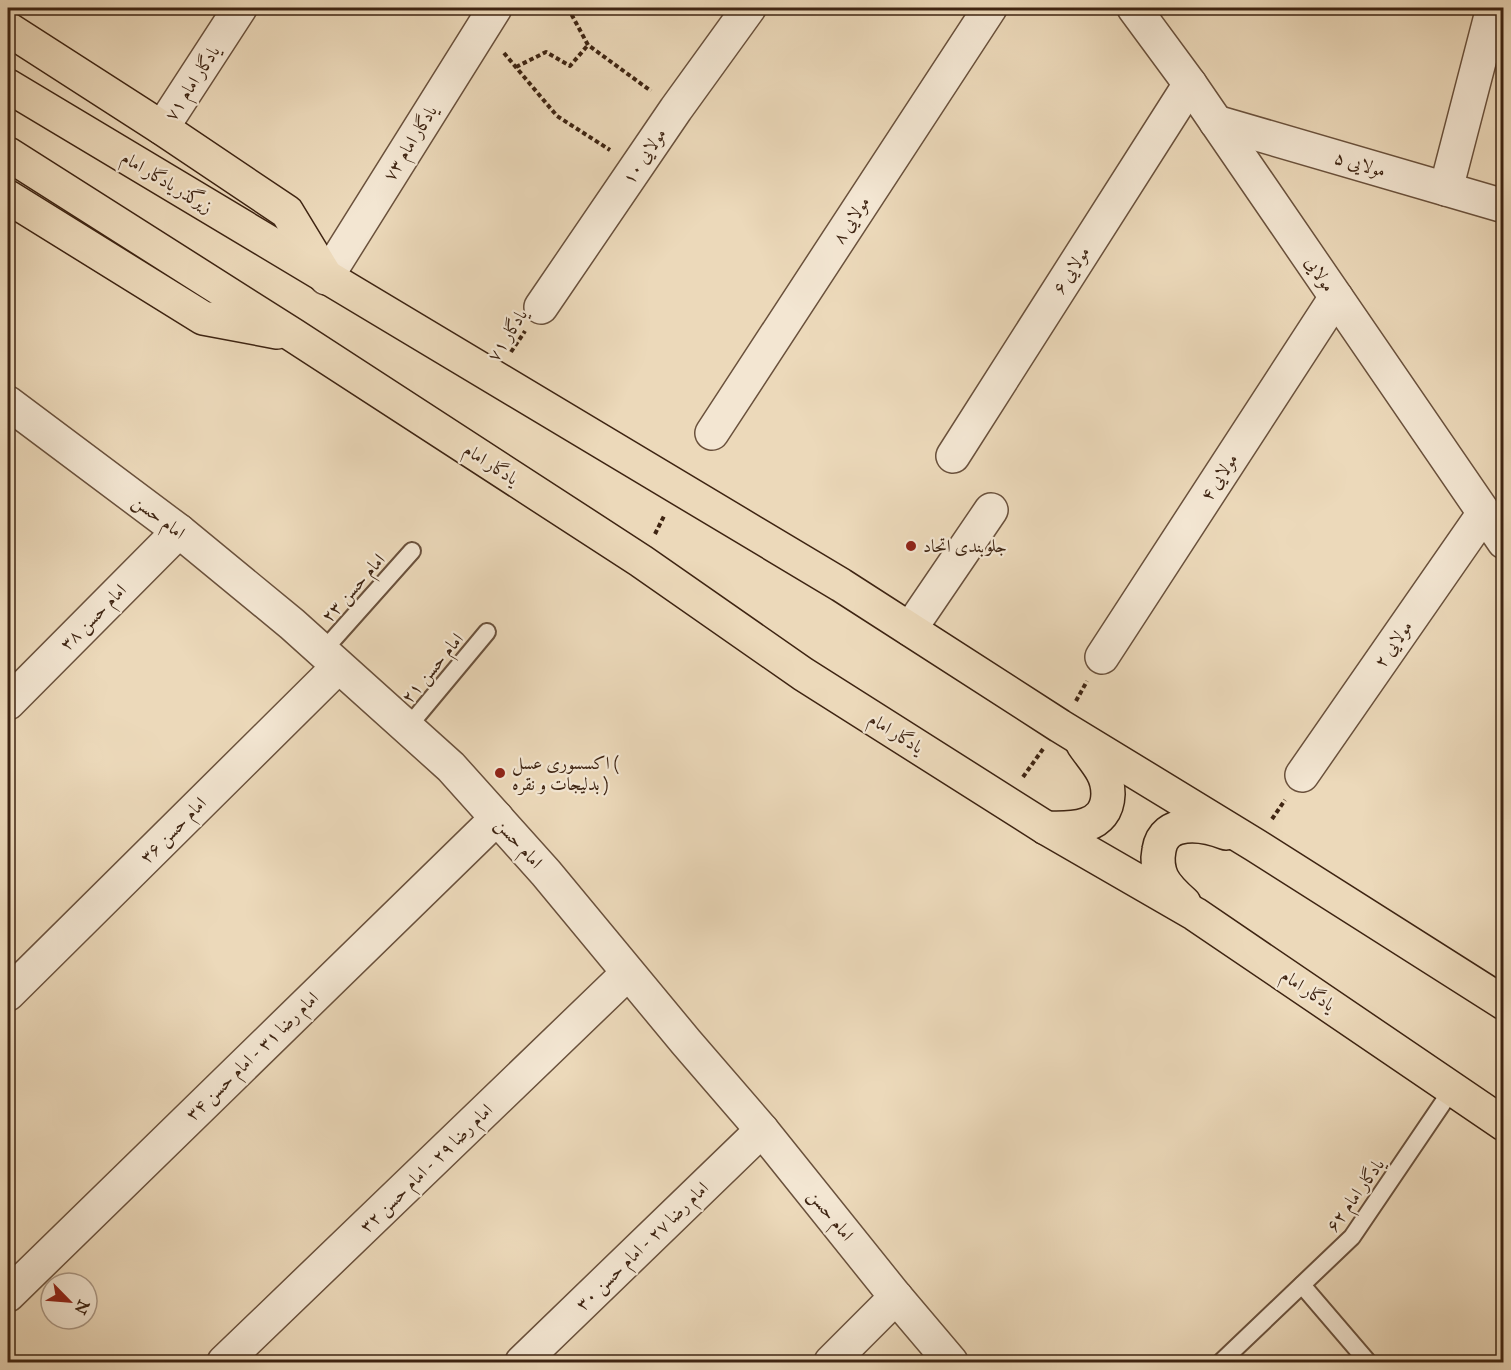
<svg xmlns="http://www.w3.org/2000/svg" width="1511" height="1370" font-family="'IM FELL Great Primer',Amiri,serif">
  <rect width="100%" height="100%" fill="#ecd9ba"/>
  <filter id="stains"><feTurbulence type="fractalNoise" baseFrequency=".00333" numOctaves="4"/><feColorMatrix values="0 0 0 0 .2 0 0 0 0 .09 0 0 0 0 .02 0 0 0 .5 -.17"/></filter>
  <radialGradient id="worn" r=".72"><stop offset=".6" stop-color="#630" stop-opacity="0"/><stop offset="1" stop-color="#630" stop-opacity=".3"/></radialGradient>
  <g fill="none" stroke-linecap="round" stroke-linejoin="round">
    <defs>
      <g id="service">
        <path d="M322 652 412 551"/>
        <path d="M407 728 487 632"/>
        <path d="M1302 1285 1368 1362"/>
        <path d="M1221 1362 1352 1237 1453 1088"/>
      </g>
      <g id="minor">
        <path d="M1216 122 1504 206"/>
        <path d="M162 128 240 8"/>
        <path d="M1446 189 1493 8"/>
        <path d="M326 278 495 8"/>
        <path d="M541 307 676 109 749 8"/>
        <path d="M8 403 179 531 292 624 451 767 546 873 686 1042 762 1130 896 1297 951 1362"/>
        <path d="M712 433 990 8"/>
        <path d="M953 456 1190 84"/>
        <path d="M910 629 991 510"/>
        <path d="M1102 657 1336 297"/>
        <path d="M8 703 179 531"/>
        <path d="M1302 775 1484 513"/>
        <path d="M8 994 338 667"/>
        <path d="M8 1295 497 818"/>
        <path d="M224 1362 628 973"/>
        <path d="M522 1362 762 1130"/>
        <path d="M831 1362 896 1297"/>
      </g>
      <path id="tertiary" d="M1134 8 1190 84 1504 542"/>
      <g id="primary">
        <path d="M8 29 162 128 287 212 324 273"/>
        <path d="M8 86 841 585 1060 726 1255 845 1504 1003"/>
        <path d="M8 154 293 335 641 561 803 674 1046 828 1195 914 1504 1124"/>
        <path d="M8 197 203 318 277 332"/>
        <path d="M1046 828C1072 829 1107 829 1108 794 1108 787 1106 778 1102 771 1097 762 1089 753 1083 744"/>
        <path d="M1184 903C1176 896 1167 888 1162 878 1158 869 1157 860 1159 850 1164 818 1203 824 1226 833"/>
      </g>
    </defs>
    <use href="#service" stroke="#6a513c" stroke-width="20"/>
    <use href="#minor" stroke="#6a513c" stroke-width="36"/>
    <use href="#tertiary" stroke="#6a513c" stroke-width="36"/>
    <use href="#primary" stroke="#3e2412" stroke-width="36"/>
    <g stroke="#3e2412" stroke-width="4" stroke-dasharray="4.5 3" stroke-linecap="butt">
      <path d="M568 8 588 45 651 91"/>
      <path d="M504 53 557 116 610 150"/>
      <path d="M516 67 546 52 570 66 588 45"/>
      <path d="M511 352 525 331"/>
      <path d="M655 534 665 514"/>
      <path d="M1076 701 1087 681"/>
      <path d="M1023 777 1043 749"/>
      <path d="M1272 819 1285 800"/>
    </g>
    <use href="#service" stroke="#f3e6d2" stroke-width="16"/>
    <use href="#minor" stroke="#f3e6d2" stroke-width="33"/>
    <use href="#tertiary" stroke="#f3e6d2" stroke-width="33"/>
    <use href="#primary" stroke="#ecd9ba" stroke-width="33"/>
  </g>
  <g fill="#8f2418" stroke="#f3e6d2" stroke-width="2">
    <circle cx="911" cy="546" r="6"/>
    <circle cx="500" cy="773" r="6"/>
  </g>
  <g text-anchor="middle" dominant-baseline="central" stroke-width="4.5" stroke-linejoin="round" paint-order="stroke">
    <g font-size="18" fill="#3e2412" stroke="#f3e6d2">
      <text transform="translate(192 83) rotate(-57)">یادگار امام ۷۱</text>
      <text transform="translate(410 143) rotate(-58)">یادگار امام ۷۳</text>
      <text transform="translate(644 156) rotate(-56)">مولایی ۱۰</text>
      <text transform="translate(1360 164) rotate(16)">مولایی ۵</text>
      <text transform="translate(167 182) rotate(31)">زیرگذر یادگار امام</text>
      <text transform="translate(851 220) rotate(-57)">مولایی ۸</text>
      <text transform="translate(1071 270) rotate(-57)">مولایی ۶</text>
      <text transform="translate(1320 274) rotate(56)">مولایی</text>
      <text transform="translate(507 335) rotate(-57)">یادگار ۷۱</text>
      <text transform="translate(491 464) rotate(33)">یادگار امام</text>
      <text transform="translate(1219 477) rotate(-57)">مولایی ۴</text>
      <text transform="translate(159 517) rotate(37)">امام حسن</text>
      <text transform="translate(353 588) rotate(-48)">امام حسن ۲۳</text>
      <text transform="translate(93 617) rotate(-45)">امام حسن ۳۸</text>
      <text transform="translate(1393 644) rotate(-55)">مولایی ۲</text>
      <text transform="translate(432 668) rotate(-50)">امام حسن ۲۱</text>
      <text transform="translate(896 733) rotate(32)">یادگار امام</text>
      <text transform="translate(173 830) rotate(-45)">امام حسن ۳۶</text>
      <text transform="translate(519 843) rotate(48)">امام حسن</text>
      <text transform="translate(1308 990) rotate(34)">یادگار امام</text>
      <text transform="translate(252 1056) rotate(-44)">امام رضا ۳۱ - امام حسن ۳۴</text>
      <text transform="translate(426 1168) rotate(-44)">امام رضا ۲۹ - امام حسن ۳۲</text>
      <text transform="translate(1355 1195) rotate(-54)">یادگار امام ۶۲</text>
      <text transform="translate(831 1215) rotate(51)">امام حسن</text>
      <text transform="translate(642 1246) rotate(-44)">امام رضا ۲۷ - امام حسن ۳۰</text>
    </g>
    <g font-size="18" fill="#3e2412" stroke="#f3e6d2" text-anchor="start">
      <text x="923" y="546">جلوبندی اتحاد</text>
      <text x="512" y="763">اکسسوری عسل (<tspan x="512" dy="21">بدلیجات و نقره )</tspan></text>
    </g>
  </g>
  <rect width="1511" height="1370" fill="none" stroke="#ecd9ba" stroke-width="30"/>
  <rect x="9" y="9" width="1493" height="1352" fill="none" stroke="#3e2412" stroke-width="3"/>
  <rect x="15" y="15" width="1481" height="1340" fill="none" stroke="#3e2412" stroke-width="1.5"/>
  <g transform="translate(69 1301) rotate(115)"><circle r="28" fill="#f3e6d2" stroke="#ab9885" stroke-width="1.5"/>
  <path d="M0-4.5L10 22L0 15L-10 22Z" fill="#8f2418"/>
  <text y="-9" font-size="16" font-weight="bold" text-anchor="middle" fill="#3e2412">N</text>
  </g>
  <rect width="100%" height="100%" filter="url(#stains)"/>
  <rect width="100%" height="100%" fill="url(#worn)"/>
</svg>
